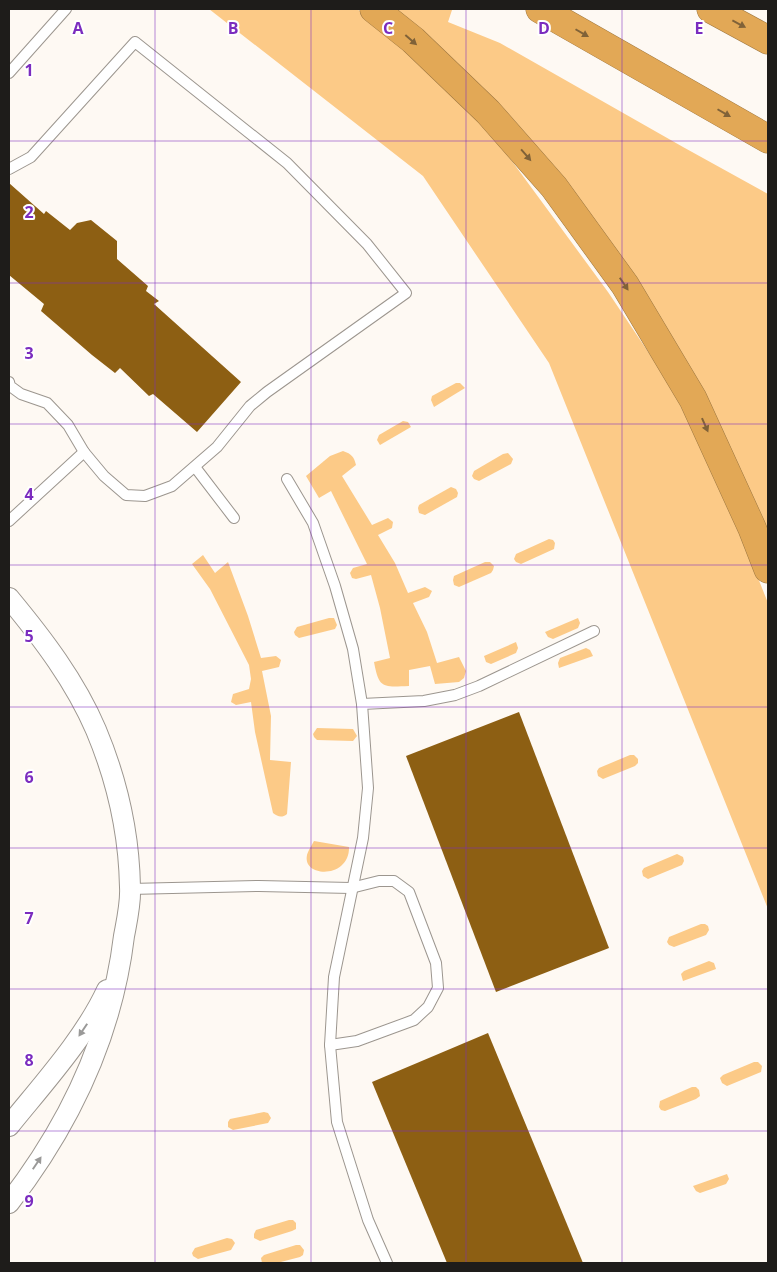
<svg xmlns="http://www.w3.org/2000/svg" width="777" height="1272" font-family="'Open Sans',sans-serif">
  <rect width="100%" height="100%" fill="#fef9f3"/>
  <g fill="#fcca87">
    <path d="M209 9H357L391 33 481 119 608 292 669 383 722 488 768 603V909L549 363 423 176Z"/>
    <path d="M395 9H449L452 10 448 22 500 43 683 147 768 194V547L646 297 514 120 413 23Z"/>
    <path d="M456 383H460L465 388 434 407 431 400 432 396Z"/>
    <path d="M403 421 408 422 411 427 380 445 377 440 379 435Z"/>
    <path d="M343 451C352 454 354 457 356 465L342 476 372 525 388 518 393 522 392 528 378 535 395 563 408 593 425 587 432 591 429 597 413 603 427 632 437 663 459 657 466 671 464 678 459 682 435 684 430 666 409 670V686C383 687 379 689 374 662L390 658 380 608 371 575 356 579 352 578 350 573 353 568 367 564 331 491 319 498 306 476 330 456Z"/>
    <path d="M503 454 508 453 513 459 511 464 479 481 474 479 472 476 474 471Z"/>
    <path d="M451 487 456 489 458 493 457 497 425 515 419 513 418 508 419 505Z"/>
    <path d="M549 539 553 540 555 543 554 549 521 564 516 562 514 559 516 554Z"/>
    <path d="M203 555 215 573 228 562 248 616 261 658 276 656 281 660 279 667 262 671 271 716 270 760 291 762 287 814C282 818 278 817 273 813L255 732 251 702 236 705 231 702 233 694 249 689 251 679 249 665 210 589 192 564Z"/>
    <path d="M485 562H490L494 566 493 570 491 573 459 587 454 585 453 580 454 576Z"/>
    <path d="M329 618H334L337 625 335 629 299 638 295 635 294 632 297 627Z"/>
    <path d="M578 618 580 623 578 628 553 639 548 637 545 632Z"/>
    <path d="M516 642 518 648 516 653 491 664 486 662 484 656Z"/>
    <path d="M586 648 590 650 593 656 559 668 558 663 560 658Z"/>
    <path d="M317 728 353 729 357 736 353 741 317 740 314 737 313 734Z"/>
    <path d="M630 755H634L638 759V763L635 766 603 779 598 776 597 771 599 768Z"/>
    <path d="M314 841 349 847C350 879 302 878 307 855 308 851 312 845 314 841Z"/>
    <path d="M677 854 683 857 684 861 682 865 648 879 643 876 642 871 644 868Z"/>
    <path d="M701 924H705L708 926 709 930 706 935 674 947 669 945 667 942 669 937Z"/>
    <path d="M709 961 714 963 716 969 683 981 681 974 684 971Z"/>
    <path d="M754 1062H758L762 1066 761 1072 727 1086 722 1083 720 1078 723 1075Z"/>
    <path d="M692 1087H696L699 1090 700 1096 696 1099 665 1111 661 1110 659 1107 660 1101Z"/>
    <path d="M264 1112 268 1113 271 1118 268 1123 233 1130 228 1127V1122L230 1119Z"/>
    <path d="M727 1174 729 1179 726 1184 700 1193 696 1191 693 1186Z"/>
    <path d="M289 1220H293L296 1223V1229L292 1231 260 1241 254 1238V1234L256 1230Z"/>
    <path d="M227 1238 232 1239 235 1243 231 1250 198 1259 193 1256 192 1253 195 1248Z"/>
    <path d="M296 1245H300L304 1250 303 1255 300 1257 277 1263H262L261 1258 264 1255Z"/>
  </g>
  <g fill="#8d5f13">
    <path d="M9 183 44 214 46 211 70 230 77 223 91 220 117 241V259L148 286 146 291 159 301 154 304 241 382 197 432 153 394 149 396 120 368 115 373 92 355 41 311 44 304 9 275Z"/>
    <path d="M519 712 609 948 496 992 406 756Z"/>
    <path d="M488 1033 583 1263H447L372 1082Z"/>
  </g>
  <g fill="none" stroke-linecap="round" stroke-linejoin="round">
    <defs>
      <g id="service">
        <path d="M9 73 66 9"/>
        <path d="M9 169 31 157 135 42 287 163 367 244 406 293 267 392 250 406 217 447 172 486 145 496 126 495 104 476 84 452 68 425 47 403 21 394 10 386 9 382"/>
        <path d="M195 467 234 518"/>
        <path d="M287 479 313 523 335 586 353 649 362 704 368 788 363 838 334 977 330 1045 337 1122 368 1220 387 1263"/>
        <path d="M9 521 84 452"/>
        <path d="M362 704 424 701 455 695 479 686 594 631"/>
        <path d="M130 889 259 886 351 888 379 881H394L409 892 436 963 438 988 428 1007 414 1020 357 1041 330 1045"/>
      </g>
      <g id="minor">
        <path d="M9 598C43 639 75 681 96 730 117 780 129 833 130 887 131 903 127 920 124 936 112 1036 70 1124 9 1203"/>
        <path d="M9 1126C42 1085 85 1038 107 990"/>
      </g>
      <g id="motorway">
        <path d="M374 9 413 40 488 112 554 187 625 285 693 399 752 528 768 569"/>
        <path d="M540 9 768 139"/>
        <path d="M711 9 768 40"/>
      </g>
    </defs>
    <use href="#service" stroke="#9c968f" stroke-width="12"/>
    <use href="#minor" stroke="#9c968f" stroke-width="22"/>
    <use href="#motorway" stroke="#9d7741" stroke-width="29"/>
    <use href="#service" stroke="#fff" stroke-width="10"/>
    <use href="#minor" stroke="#fff" stroke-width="20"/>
    <use href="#motorway" stroke="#e2a856" stroke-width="28"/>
  </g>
  <defs><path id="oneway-solid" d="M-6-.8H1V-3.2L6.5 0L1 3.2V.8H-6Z" transform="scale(1.25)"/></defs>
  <g fill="#806238">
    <use href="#oneway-solid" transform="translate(739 24) rotate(28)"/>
    <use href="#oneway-solid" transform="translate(582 33) rotate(30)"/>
    <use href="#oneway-solid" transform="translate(411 40) rotate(41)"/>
    <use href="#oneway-solid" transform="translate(724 113) rotate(30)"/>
    <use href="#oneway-solid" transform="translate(526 155) rotate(49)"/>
    <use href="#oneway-solid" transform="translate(624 284) rotate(56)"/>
    <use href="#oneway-solid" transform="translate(705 425) rotate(66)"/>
  </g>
  <g fill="#9a9998">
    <use href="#oneway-solid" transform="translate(83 1030) rotate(124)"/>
    <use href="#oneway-solid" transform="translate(37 1163) rotate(-56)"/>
  </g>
  <path fill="none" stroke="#7b2cbf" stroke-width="1" stroke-opacity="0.55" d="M155 9V1263M311 9V1263M466 9V1263M622 9V1263M9 141H768M9 283H768M9 424H768M9 565H768M9 707H768M9 848H768M9 989H768M9 1131H768"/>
  <g font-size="16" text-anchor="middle" font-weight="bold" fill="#7b2cbf" stroke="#fff" stroke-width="4" stroke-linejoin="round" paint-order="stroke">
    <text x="78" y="34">A</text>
    <text x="233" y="34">B</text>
    <text x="388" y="34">C</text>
    <text x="544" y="34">D</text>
    <text x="699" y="34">E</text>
    <text x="29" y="76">1</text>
    <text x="29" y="218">2</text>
    <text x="29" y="359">3</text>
    <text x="29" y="500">4</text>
    <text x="29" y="642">5</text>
    <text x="29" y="783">6</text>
    <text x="29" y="924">7</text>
    <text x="29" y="1066">8</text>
    <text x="29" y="1207">9</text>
  </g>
  <rect width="777" height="1272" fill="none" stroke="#1e1c1a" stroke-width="20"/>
</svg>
